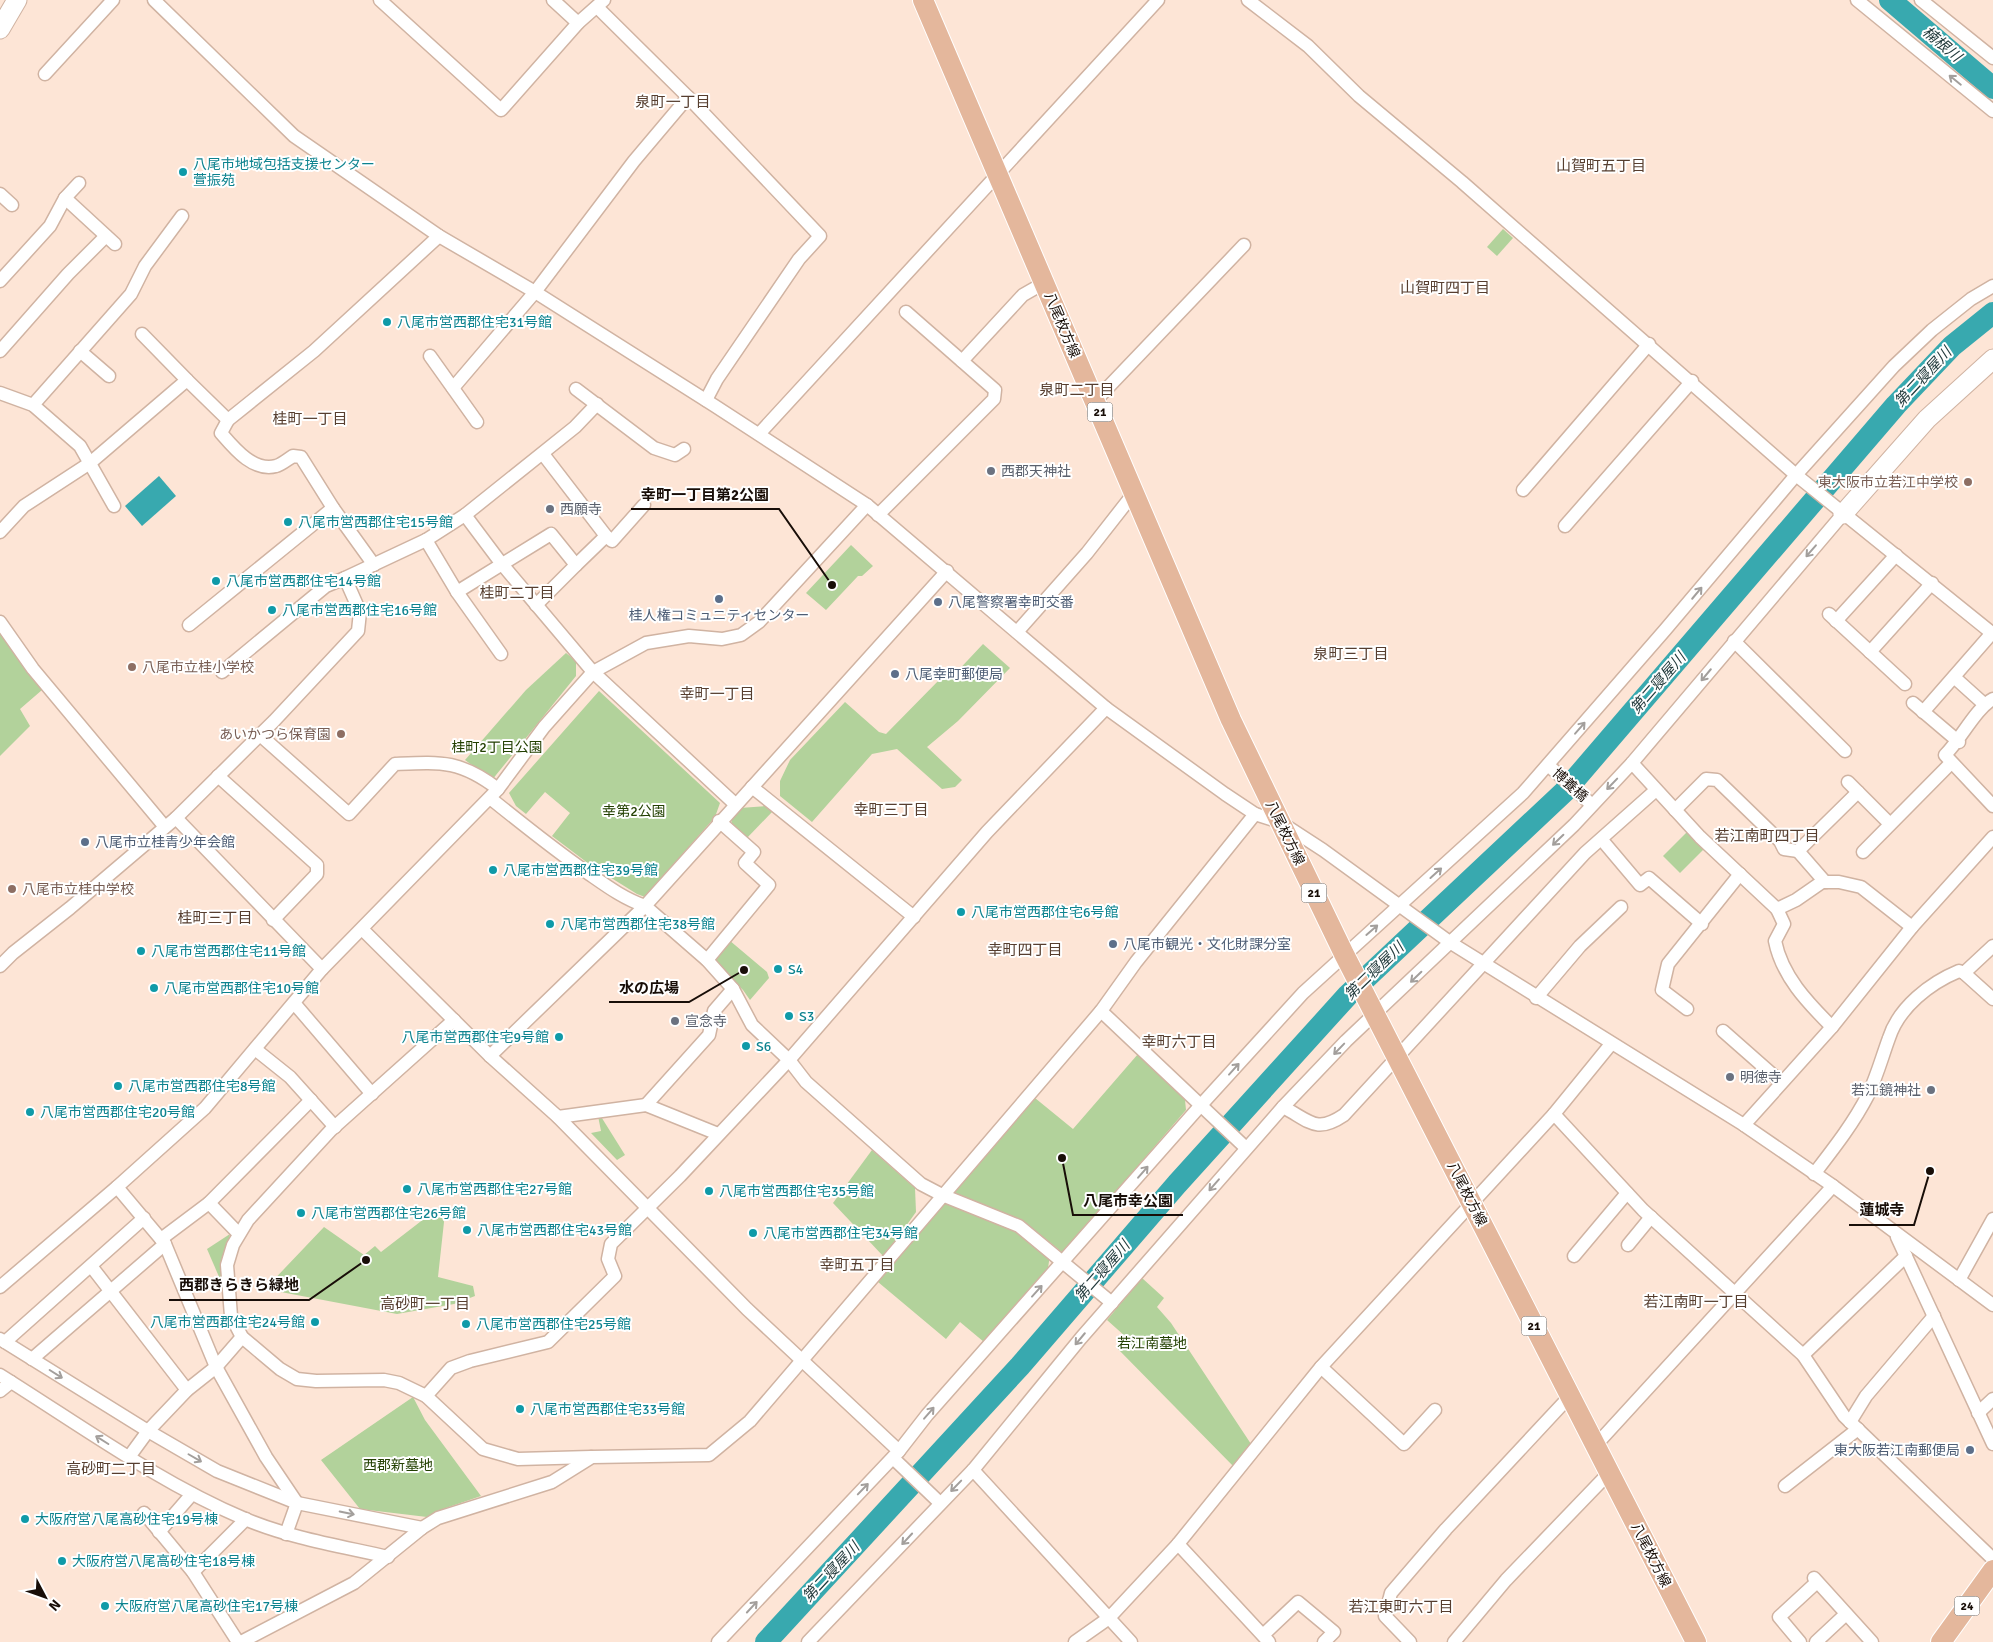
<svg xmlns="http://www.w3.org/2000/svg" width="1993" height="1642" font-family="Signika,'Noto Sans JP',sans-serif">
  <rect width="100%" height="100%" fill="#fde5d6"/>
  <g fill="#b2d29b">
    <path d="M1503 229 1513 238 1497 256 1487 247Z"/>
    <path d="M851 545 873 566 862 576H858L826 610 806 593Z"/>
    <path d="M0 631 42 690 20 709 30 726 0 756Z"/>
    <path d="M983 644 1010 668 958 721 927 747 962 780 955 787 942 789 897 749 872 754 812 822 780 796V781L790 760 845 702 879 732 886 734 942 677H952Z"/>
    <path d="M566 653 576 661V676L492 780 465 760 526 690Z"/>
    <path d="M599 691 720 803 715 817 645 897 637 894 589 864 552 836 570 813 545 792 526 814 516 806 509 793Z"/>
    <path d="M766 806 773 811 746 839 734 829 731 820 740 808Z"/>
    <path d="M1687 832 1704 849 1680 873 1663 856Z"/>
    <path d="M729 940 767 972 769 978 750 1000 743 990 716 964 715 955Z"/>
    <path d="M1138 1054 1185 1100 1186 1110 1063 1253 1023 1221 955 1194 954 1187 1035 1098 1073 1129Z"/>
    <path d="M600 1115 625 1155 617 1160 591 1133 601 1131 598 1116Z"/>
    <path d="M872 1150 915 1188 916 1212 884 1257 833 1203Z"/>
    <path d="M950 1201 1018 1230 1050 1255 1048 1268 984 1342 960 1322 946 1339 878 1282 936 1207Z"/>
    <path d="M442 1205 444 1222 438 1277 473 1286 475 1296 454 1304 397 1314 265 1289 324 1227 364 1255 375 1246 381 1252Z"/>
    <path d="M230 1234 224 1276 220 1279 207 1249Z"/>
    <path d="M1142 1278 1164 1298 1157 1307 1171 1323 1253 1447 1235 1468 1117 1348 1126 1337 1107 1320Z"/>
    <path d="M413 1397 425 1420 481 1496 443 1509 427 1517 360 1509 321 1460Z"/>
  </g>
  <path fill="#38a9af" d="M159 476 176 496 142 526 125 506Z"/>
  <g fill="none" stroke-linecap="round" stroke-linejoin="round">
    <g stroke="#38a9af" stroke-width="22">
      <path d="M1890 0 1993 88"/>
      <path d="M766 1642 1020 1366 1177 1184 1348 995 1564 792 1896 405 1952 346 1993 313"/>
    </g>
    <defs>
      <g id="street">
        <path d="M154 0 294 136 439 236 535 292 715 406 867 505 1106 708 1225 794 1255 814 1280 822 1323 850 1451 943 1744 1125 1833 1186 1993 1305"/>
        <path d="M380 0 501 110 578 23 604 0"/>
        <path d="M553 0 578 23"/>
        <path d="M1248 0 1308 46 1359 96 1462 182 1796 475 1993 634"/>
        <path d="M1857 0 1993 111"/>
        <path d="M1921 0 1993 58"/>
        <path d="M597 7 688 97 820 236 799 259 717 379 706 400"/>
        <path d="M45 74 113 0"/>
        <path d="M0 194 12 205"/>
        <path d="M65 198 115 244"/>
        <path d="M0 281 50 226 65 198 79 183"/>
        <path d="M142 334 187 380"/>
        <path d="M0 351 68 274 106 236"/>
        <path d="M80 351 109 376"/>
        <path d="M430 356 477 422"/>
        <path d="M962 361 1023 295 1044 283"/>
        <path d="M453 388 535 292 634 161 688 97"/>
        <path d="M576 389 654 448 675 455 684 449"/>
        <path d="M0 393 33 405 80 446 114 506"/>
        <path d="M1095 401 1244 245"/>
        <path d="M33 405 131 294 145 266 182 216"/>
        <path d="M228 420 221 433C234 448 253 472 276 466 281 465 288 459 293 456L301 457 333 508 374 565"/>
        <path d="M759 434 1158 0"/>
        <path d="M543 454 606 536"/>
        <path d="M1523 490 1649 344"/>
        <path d="M465 515 501 563 593 672 735 804"/>
        <path d="M878 515 994 399 995 390 906 312"/>
        <path d="M1565 526 1692 381"/>
        <path d="M0 532 24 506 90 463 187 380 228 420 314 351 439 236"/>
        <path d="M426 540 457 592 501 654"/>
        <path d="M576 565 606 536 612 541 644 505"/>
        <path d="M457 592 551 534 576 565 536 605"/>
        <path d="M1829 614 1905 684"/>
        <path d="M1836 621 1896 555"/>
        <path d="M0 622 33 669 165 827"/>
        <path d="M189 625 333 508"/>
        <path d="M1017 632 1087 553 1134 493"/>
        <path d="M1734 641 1845 751"/>
        <path d="M1870 652 1932 583"/>
        <path d="M222 672 326 586 345 578"/>
        <path d="M1954 677 1984 704"/>
        <path d="M1993 699C1976 708 1961 739 1945 755L1993 806"/>
        <path d="M1913 703 1959 742"/>
        <path d="M1923 712 1992 633"/>
        <path d="M260 735 349 814 395 764C441 762 460 760 498 789"/>
        <path d="M1632 763 1700 837 1777 909 1796 900 1822 882H1839L1861 887 1912 927"/>
        <path d="M1548 765 1592 805"/>
        <path d="M218 776 317 865V874L273 920"/>
        <path d="M1848 782 1890 824"/>
        <path d="M752 787 914 917"/>
        <path d="M490 798C521 823 552 848 585 871 604 884 622 898 645 906L707 960 733 989 752 1025 789 1060 806 1082 921 1184 942 1195 1019 1226 1112 1303"/>
        <path d="M1675 810 1706 779 1717 780 1780 841 1784 849 1798 851 1858 792"/>
        <path d="M176 818 322 969"/>
        <path d="M1602 840 1640 885 1649 878 1702 924"/>
        <path d="M1798 851 1825 882"/>
        <path d="M1863 852 1951 763"/>
        <path d="M1777 909 1784 924 1775 941C1782 976 1807 1002 1832 1027"/>
        <path d="M363 930 490 1056 558 1117 747 1309 899 1451 718 1642"/>
        <path d="M707 960 769 885 745 863 754 852 719 821"/>
        <path d="M0 966 13 953 70 908 176 818 274 721 358 631 360 612 345 578 426 540 465 515 575 427 597 404"/>
        <path d="M1964 973 1993 946"/>
        <path d="M1536 998 1580 946 1621 907"/>
        <path d="M294 1003 372 1094"/>
        <path d="M1687 1009 1662 990 1668 964 1740 874"/>
        <path d="M1101 1011 1246 1148"/>
        <path d="M454 1020 331 1130 248 1220 233 1245 227 1265 231 1316 242 1337 280 1369 297 1379 316 1381 384 1380 399 1383 426 1396 451 1368 470 1361 548 1342 615 1276 608 1259 611 1244 680 1176 789 1060 987 832 1106 708"/>
        <path d="M1723 1031 1781 1082"/>
        <path d="M255 1049 290 1077 335 1127"/>
        <path d="M490 1056 645 906 947 571"/>
        <path d="M646 1105 709 1035 714 1011 733 989"/>
        <path d="M1283 1107C1310 1121 1316 1134 1344 1115L1585 853 1656 790"/>
        <path d="M1554 1114 1643 1210 1803 1355 1844 1416 1993 1559"/>
        <path d="M558 1117 646 1105 718 1134"/>
        <path d="M1744 1125 1832 1027 1912 927 1993 837"/>
        <path d="M1814 1174C1834 1148 1853 1124 1868 1095 1877 1076 1882 1057 1889 1038 1899 1007 1930 983 1959 971L1964 973 1993 999"/>
        <path d="M117 1187 165 1244 216 1367 266 1457 297 1503 286 1534"/>
        <path d="M209 1203 239 1234"/>
        <path d="M1897 1237 1993 1444"/>
        <path d="M161 1239 209 1203 311 1100"/>
        <path d="M1628 1245 1651 1217"/>
        <path d="M1574 1256 1627 1193"/>
        <path d="M91 1266 187 1390"/>
        <path d="M1959 1280 1993 1219"/>
        <path d="M0 1287 117 1187 205 1108 322 969 498 789 544 727 593 672 646 643 689 636 722 639 741 635 759 622 867 505"/>
        <path d="M0 1339 148 1431 217 1471 297 1503 422 1528"/>
        <path d="M5 1342 144 1218"/>
        <path d="M1803 1355 1906 1256"/>
        <path d="M32 1359 165 1244"/>
        <path d="M1321 1367 1404 1444 1435 1410"/>
        <path d="M0 1375C80 1425 158 1482 245 1519 290 1538 340 1546 388 1557"/>
        <path d="M0 1391 11 1382"/>
        <path d="M426 1396 483 1449 518 1459 591 1457"/>
        <path d="M1978 1413 1993 1399"/>
        <path d="M1850 1422 1866 1396 1934 1316"/>
        <path d="M1595 1446 1833 1186"/>
        <path d="M899 1451 927 1415 1201 1105 1303 993 1523 793 1665 630 1796 475 1894 366 1932 330 1971 299 1993 286"/>
        <path d="M129 1457 148 1431 187 1390 216 1367 242 1337"/>
        <path d="M893 1458 940 1503"/>
        <path d="M973 1470 1131 1642"/>
        <path d="M1785 1486 1858 1429"/>
        <path d="M144 1513 193 1572 238 1642"/>
        <path d="M159 1532 192 1494"/>
        <path d="M1178 1544 1269 1642"/>
        <path d="M193 1572 246 1519"/>
        <path d="M1814 1578 1872 1642"/>
        <path d="M1263 1635 1298 1602 1334 1632 1324 1642"/>
        <path d="M241 1642 354 1583 422 1528 438 1518 552 1482 592 1457 709 1455 750 1421 1101 1011 1136 962 1255 814"/>
        <path d="M808 1642 973 1470 1081 1338 1283 1107 1346 1041 1574 825 1632 763 1843 514"/>
        <path d="M1075 1642 1109 1618 1178 1544 1321 1367 1554 1114 1611 1044"/>
        <path d="M1410 1642 1385 1616 1391 1593 1446 1529 1570 1396"/>
        <path d="M1454 1642 1506 1580 1609 1473"/>
        <path d="M1800 1642 1779 1617 1817 1582"/>
        <path d="M1816 1642 1846 1614"/>
      </g>
      <g id="secondary">
        <path d="M0 29 17 0"/>
        <path d="M1843 514 1927 419 1993 359"/>
      </g>
      <g id="primary">
        <path d="M923 0 1231 720 1344 954 1696 1642"/>
        <path d="M1941 1642 1993 1570"/>
      </g>
    </defs>
    <use href="#street" stroke="#d0b3a2" stroke-width="15"/>
    <use href="#secondary" stroke="#d0b3a2" stroke-width="21"/>
    <use href="#primary" stroke="#fff" stroke-width="22"/>
    <use href="#street" stroke="#fff" stroke-width="12"/>
    <use href="#secondary" stroke="#fff" stroke-width="19"/>
    <use href="#primary" stroke="#e4b79c" stroke-width="20"/>
  </g>
  <defs><path id="oneway-shaft" d="M-6 0H5M1.5-3L5.5 0L1.5 3" fill="none" stroke-width="1.6" stroke-linecap="round" stroke-linejoin="round" transform="scale(1.25)"/></defs>
  <g stroke="#a39f9c">
    <use href="#oneway-shaft" transform="translate(1955 80) rotate(-141)"/>
    <use href="#oneway-shaft" transform="translate(1811 551) rotate(131)"/>
    <use href="#oneway-shaft" transform="translate(1697 593) rotate(-50)"/>
    <use href="#oneway-shaft" transform="translate(1706 675) rotate(130)"/>
    <use href="#oneway-shaft" transform="translate(1580 728) rotate(-49)"/>
    <use href="#oneway-shaft" transform="translate(1612 784) rotate(134)"/>
    <use href="#oneway-shaft" transform="translate(1558 840) rotate(136)"/>
    <use href="#oneway-shaft" transform="translate(1436 873) rotate(-42)"/>
    <use href="#oneway-shaft" transform="translate(1372 930) rotate(-41)"/>
    <use href="#oneway-shaft" transform="translate(1416 977) rotate(136)"/>
    <use href="#oneway-shaft" transform="translate(1339 1049) rotate(134)"/>
    <use href="#oneway-shaft" transform="translate(1234 1069) rotate(-48)"/>
    <use href="#oneway-shaft" transform="translate(1143 1172) rotate(-49)"/>
    <use href="#oneway-shaft" transform="translate(1214 1185) rotate(131)"/>
    <use href="#oneway-shaft" transform="translate(1037 1291) rotate(-48)"/>
    <use href="#oneway-shaft" transform="translate(1080 1339) rotate(130)"/>
    <use href="#oneway-shaft" transform="translate(56 1374) rotate(32)"/>
    <use href="#oneway-shaft" transform="translate(929 1413) rotate(-49)"/>
    <use href="#oneway-shaft" transform="translate(102 1440) rotate(-148)"/>
    <use href="#oneway-shaft" transform="translate(195 1458) rotate(30)"/>
    <use href="#oneway-shaft" transform="translate(956 1486) rotate(134)"/>
    <use href="#oneway-shaft" transform="translate(863 1489) rotate(-46)"/>
    <use href="#oneway-shaft" transform="translate(347 1513) rotate(12)"/>
    <use href="#oneway-shaft" transform="translate(907 1539) rotate(133)"/>
    <use href="#oneway-shaft" transform="translate(752 1607) rotate(-47)"/>
  </g>
  <g fill="#0f9aa8" stroke="#fff" stroke-width="2">
    <circle cx="183" cy="172" r="5"/>
    <circle cx="387" cy="322" r="5"/>
    <circle cx="288" cy="522" r="5"/>
    <circle cx="216" cy="581" r="5"/>
    <circle cx="272" cy="610" r="5"/>
    <circle cx="493" cy="870" r="5"/>
    <circle cx="961" cy="912" r="5"/>
    <circle cx="550" cy="924" r="5"/>
    <circle cx="141" cy="951" r="5"/>
    <circle cx="778" cy="969" r="5"/>
    <circle cx="154" cy="988" r="5"/>
    <circle cx="789" cy="1016" r="5"/>
    <circle cx="559" cy="1037" r="5"/>
    <circle cx="746" cy="1046" r="5"/>
    <circle cx="118" cy="1086" r="5"/>
    <circle cx="30" cy="1112" r="5"/>
    <circle cx="407" cy="1189" r="5"/>
    <circle cx="709" cy="1191" r="5"/>
    <circle cx="301" cy="1213" r="5"/>
    <circle cx="467" cy="1230" r="5"/>
    <circle cx="753" cy="1233" r="5"/>
    <circle cx="315" cy="1322" r="5"/>
    <circle cx="466" cy="1324" r="5"/>
    <circle cx="520" cy="1409" r="5"/>
    <circle cx="25" cy="1519" r="5"/>
    <circle cx="62" cy="1561" r="5"/>
    <circle cx="105" cy="1606" r="5"/>
  </g>
  <g fill="#6b7280" stroke="#fff" stroke-width="2">
    <circle cx="991" cy="471" r="5"/>
    <circle cx="550" cy="509" r="5"/>
    <circle cx="675" cy="1021" r="5"/>
    <circle cx="1730" cy="1077" r="5"/>
    <circle cx="1931" cy="1090" r="5"/>
  </g>
  <g fill="#8d6e63" stroke="#fff" stroke-width="2">
    <circle cx="1968" cy="482" r="5"/>
    <circle cx="132" cy="667" r="5"/>
    <circle cx="341" cy="734" r="5"/>
    <circle cx="12" cy="889" r="5"/>
  </g>
  <g fill="#5c6f8a" stroke="#fff" stroke-width="2">
    <circle cx="719" cy="599" r="5"/>
    <circle cx="938" cy="602" r="5"/>
    <circle cx="895" cy="674" r="5"/>
    <circle cx="85" cy="842" r="5"/>
    <circle cx="1113" cy="944" r="5"/>
    <circle cx="1970" cy="1450" r="5"/>
  </g>
  <g text-anchor="middle" dominant-baseline="central" stroke-width="4" stroke-linejoin="round" paint-order="stroke">
    <g fill="#fff" stroke="#5d5652" stroke-width="1">
      <rect x="1087.5" y="402.5" width="25" height="19" rx="4"/>
      <rect x="1301.5" y="883.5" width="25" height="19" rx="4"/>
      <rect x="1521.5" y="1316.5" width="25" height="19" rx="4"/>
      <rect x="1954.5" y="1596.5" width="25" height="19" rx="4"/>
    </g>
    <g font-size="12" font-weight="bold" fill="#180e08">
      <text x="1100" y="412">21</text>
      <text x="1314" y="893">21</text>
      <text x="1534" y="1326">21</text>
      <text x="1967" y="1606">24</text>
    </g>
    <g font-size="14" fill="#0d838f" stroke="#fff" text-anchor="start">
      <text x="193" y="164">八尾市地域包括支援センター<tspan x="193" dy="16">萱振苑</tspan></text>
      <text x="397" y="322">八尾市営西郡住宅31号館</text>
      <text x="298" y="522">八尾市営西郡住宅15号館</text>
      <text x="226" y="581">八尾市営西郡住宅14号館</text>
      <text x="282" y="610">八尾市営西郡住宅16号館</text>
      <text x="503" y="870">八尾市営西郡住宅39号館</text>
      <text x="971" y="912">八尾市営西郡住宅6号館</text>
      <text x="560" y="924">八尾市営西郡住宅38号館</text>
      <text x="151" y="951">八尾市営西郡住宅11号館</text>
      <text x="788" y="969">S4</text>
      <text x="164" y="988">八尾市営西郡住宅10号館</text>
      <text x="799" y="1016">S3</text>
      <text x="549" y="1037" text-anchor="end">八尾市営西郡住宅9号館</text>
      <text x="756" y="1046">S6</text>
      <text x="128" y="1086">八尾市営西郡住宅8号館</text>
      <text x="40" y="1112">八尾市営西郡住宅20号館</text>
      <text x="417" y="1189">八尾市営西郡住宅27号館</text>
      <text x="719" y="1191">八尾市営西郡住宅35号館</text>
      <text x="311" y="1213">八尾市営西郡住宅26号館</text>
      <text x="477" y="1230">八尾市営西郡住宅43号館</text>
      <text x="763" y="1233">八尾市営西郡住宅34号館</text>
      <text x="305" y="1322" text-anchor="end">八尾市営西郡住宅24号館</text>
      <text x="476" y="1324">八尾市営西郡住宅25号館</text>
      <text x="530" y="1409">八尾市営西郡住宅33号館</text>
      <text x="35" y="1519">大阪府営八尾高砂住宅19号棟</text>
      <text x="72" y="1561">大阪府営八尾高砂住宅18号棟</text>
      <text x="115" y="1606">大阪府営八尾高砂住宅17号棟</text>
    </g>
    <g font-size="14" fill="#180e08" stroke="#fff">
      <text transform="translate(1062 325) rotate(67)">八尾枚方線</text>
      <text transform="translate(1570 785) rotate(42)">博養橋</text>
      <text transform="translate(1285 833) rotate(64)">八尾枚方線</text>
      <text transform="translate(1467 1194) rotate(63)">八尾枚方線</text>
      <text transform="translate(1651 1555) rotate(63)">八尾枚方線</text>
    </g>
    <g font-size="14" fill="#5b616d" stroke="#fff" text-anchor="start">
      <text x="1001" y="471">西郡天神社</text>
      <text x="560" y="509">西願寺</text>
      <text x="685" y="1021">宣念寺</text>
      <text x="1740" y="1077">明徳寺</text>
      <text x="1921" y="1090" text-anchor="end">若江鏡神社</text>
    </g>
    <g font-size="14" fill="#785e54" stroke="#fff" text-anchor="end">
      <text x="1958" y="482">東大阪市立若江中学校</text>
      <text x="142" y="667" text-anchor="start">八尾市立桂小学校</text>
      <text x="331" y="734">あいかつら保育園</text>
      <text x="22" y="889" text-anchor="start">八尾市立桂中学校</text>
    </g>
    <g font-size="14" fill="#4e5e75" stroke="#fff" text-anchor="start">
      <text x="948" y="602">八尾警察署幸町交番</text>
      <text x="719" y="615" text-anchor="middle">桂人権コミュニティセンター</text>
      <text x="905" y="674">八尾幸町郵便局</text>
      <text x="95" y="842">八尾市立桂青少年会館</text>
      <text x="1123" y="944">八尾市観光・文化財課分室</text>
      <text x="1960" y="1450" text-anchor="end">東大阪若江南郵便局</text>
    </g>
    <g font-size="14" fill="#234002" stroke="#fff">
      <text x="497" y="747">桂町2丁目公園</text>
      <text x="634" y="811">幸第2公園</text>
      <text x="1152" y="1343">若江南墓地</text>
      <text x="398" y="1465">西郡新墓地</text>
    </g>
    <g font-size="15" font-style="italic" fill="#1f3739" stroke="#fff">
      <text transform="translate(1942 44) rotate(40)">楠根川</text>
      <text transform="translate(1923 377) rotate(-47)">第二寝屋川</text>
      <text transform="translate(1658 683) rotate(-49)">第二寝屋川</text>
      <text transform="translate(1374 971) rotate(-44)">第二寝屋川</text>
      <text transform="translate(1102 1271) rotate(-49)">第二寝屋川</text>
      <text transform="translate(831 1572) rotate(-47)">第二寝屋川</text>
    </g>
    <g font-size="15" fill="#563e2f" stroke="#fff">
      <text x="673" y="102">泉町一丁目</text>
      <text x="1601" y="166">山賀町五丁目</text>
      <text x="1445" y="288">山賀町四丁目</text>
      <text x="1077" y="390">泉町二丁目</text>
      <text x="310" y="419">桂町一丁目</text>
      <text x="517" y="593">桂町二丁目</text>
      <text x="1351" y="654">泉町三丁目</text>
      <text x="717" y="694">幸町一丁目</text>
      <text x="891" y="810">幸町三丁目</text>
      <text x="1767" y="836">若江南町四丁目</text>
      <text x="215" y="918">桂町三丁目</text>
      <text x="1025" y="950">幸町四丁目</text>
      <text x="1179" y="1042">幸町六丁目</text>
      <text x="857" y="1265">幸町五丁目</text>
      <text x="1696" y="1302">若江南町一丁目</text>
      <text x="425" y="1304">高砂町一丁目</text>
      <text x="111" y="1469">高砂町二丁目</text>
      <text x="1401" y="1607">若江東町六丁目</text>
    </g>
  </g>
  <path fill="none" stroke="#180e08" stroke-width="2" d="M832 585L779 509H631M744 970L689 1002H609M1062 1158L1073 1215H1183M1930 1171L1914 1225H1849M366 1260L309 1300H169"/>
  <g fill="#180e08" stroke="#fff" stroke-width="2">
    <circle cx="832" cy="585" r="5"/>
    <circle cx="744" cy="970" r="5"/>
    <circle cx="1062" cy="1158" r="5"/>
    <circle cx="1930" cy="1171" r="5"/>
    <circle cx="366" cy="1260" r="5"/>
  </g>
  <g font-size="15" text-anchor="middle" font-weight="bold" fill="#180e08" stroke="#fff" stroke-width="4" stroke-linejoin="round" paint-order="stroke">
    <text x="705" y="500">幸町一丁目第2公園</text>
    <text x="649" y="993">水の広場</text>
    <text x="1128" y="1206">八尾市幸公園</text>
    <text x="1882" y="1215">蓮城寺</text>
    <text x="239" y="1290">西郡きらきら緑地</text>
  </g>
  <g transform="translate(45 1597) rotate(131)" stroke="#ffffff" stroke-width="4" paint-order="stroke">
  <path d="M0-4L9 19L0 12L-9 19Z" fill="#180e08"/>
  <text y="-8" font-size="14" font-weight="bold" text-anchor="middle" fill="#180e08">N</text>
  </g>
</svg>
